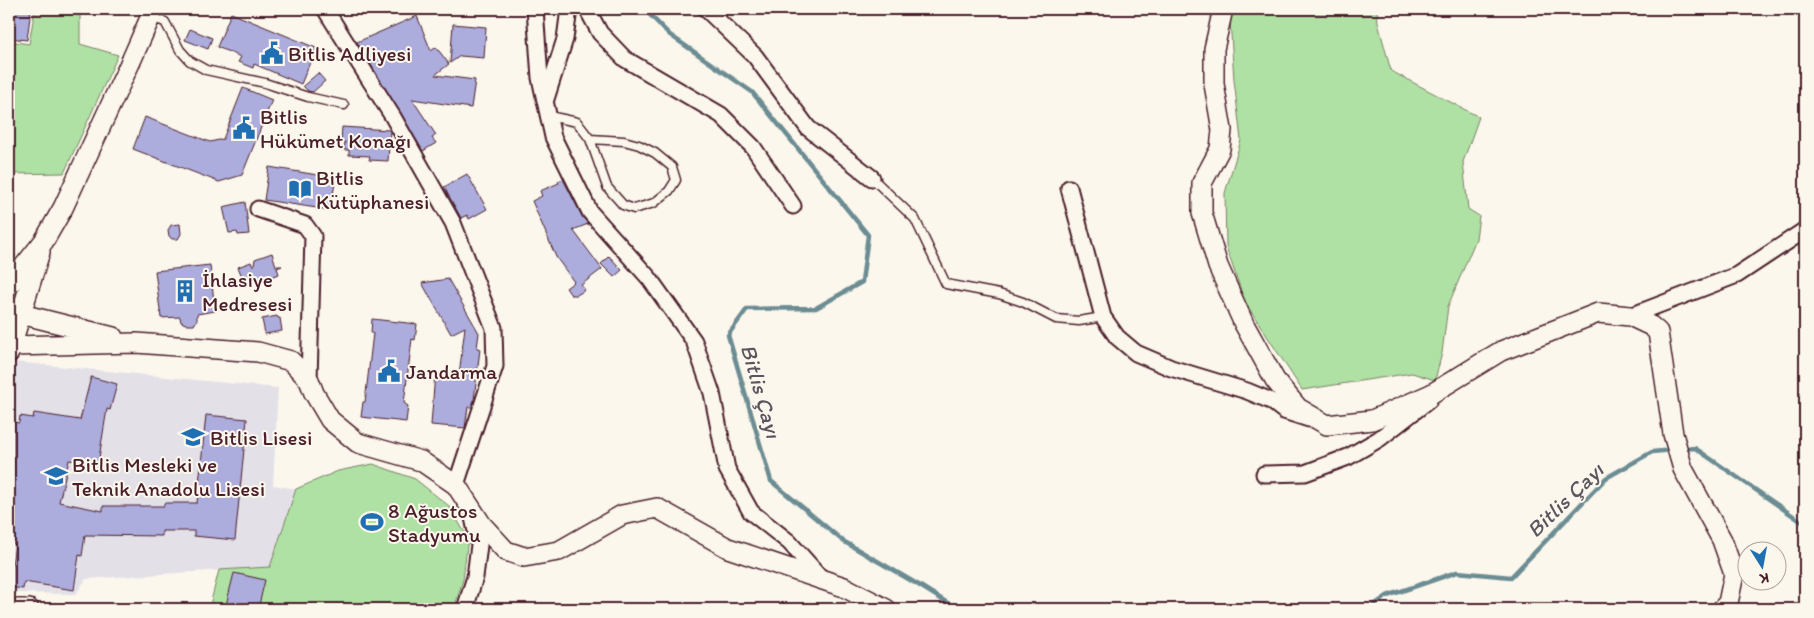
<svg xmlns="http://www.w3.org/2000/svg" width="1814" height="618" font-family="Itim,sans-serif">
  <rect width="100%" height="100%" fill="#fbf7ec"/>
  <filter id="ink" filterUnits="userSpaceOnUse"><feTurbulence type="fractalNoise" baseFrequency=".02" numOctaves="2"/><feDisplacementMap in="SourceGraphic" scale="10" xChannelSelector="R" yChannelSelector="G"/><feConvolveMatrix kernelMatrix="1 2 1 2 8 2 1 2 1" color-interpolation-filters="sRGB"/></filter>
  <g filter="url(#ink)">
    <path fill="#e3e0e8" d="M15 362 278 388 273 485 296 489 270 567 86 579 76 594 9 593V373Z"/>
    <g fill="#aee1a3" stroke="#7c8067">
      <path d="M35 9H80V44L118 55 64 173 9 174V41L29 44Z"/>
      <path d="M1232 9H1377L1378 23 1391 71 1479 117 1463 162 1468 209 1479 216 1476 239 1448 306 1442 353 1435 380 1412 373 1302 390 1245 302 1226 247 1225 193 1241 140 1234 80 1230 19Z"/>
      <path d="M373 464 415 479 449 506 468 538 463 580 454 609H209L219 570 270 567 296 489 338 471Z"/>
    </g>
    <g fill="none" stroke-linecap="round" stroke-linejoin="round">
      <g stroke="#6c8c93" stroke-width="4.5">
        <path d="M644 9 670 35 752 92 868 235 862 282 816 308 747 309 728 335 771 481 843 541 917 584 957 609"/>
        <path d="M1683 449 1695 448 1805 524"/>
        <path d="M1368 609 1387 596 1457 572 1511 577 1606 478 1652 452 1673 450"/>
      </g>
    </g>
    <g fill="#acacdd" stroke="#4a1f2b">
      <path d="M9 9H31L27 40 9 38Z"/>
      <path d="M231 13 316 48 301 84 254 64 253 68 238 62 241 57 217 47Z"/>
      <path d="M417 16 431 51 436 47 449 64 435 75 475 80 471 108 412 99 436 135 432 138 436 143 423 151 357 42Z"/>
      <path d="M453 24 486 27 484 58 460 56 450 63Z"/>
      <path d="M190 29 212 38 208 49 185 40Z"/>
      <path d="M318 73 325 81 313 92 308 91 303 86Z"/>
      <path d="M243 88 272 100 242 175 219 182 133 149 145 117 210 142 223 139Z"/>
      <path d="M342 127 390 130 388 161 369 160 370 156 349 155V150H344L345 142H341Z"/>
      <path d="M269 167 336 178 330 210 264 200Z"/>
      <path d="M467 174 487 209 469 219 467 215 461 218 444 187Z"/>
      <path d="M563 179 582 216 588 224 573 230 602 269 581 285 585 290 577 295H571L566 288 574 282 556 257 532 201 542 196 540 191 559 183 558 181Z"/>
      <path d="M245 202 249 234 238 235 237 232 229 233 223 207Z"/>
      <path d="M180 224 181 234 178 239H172L169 236 168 230 171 225Z"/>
      <path d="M272 253 276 266H282L277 268 279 274 258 281 256 276 247 280V278L243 279 238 267 251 262 252 265H254L255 259Z"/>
      <path d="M609 256 622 270 614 277 601 264Z"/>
      <path d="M210 265 215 311 197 314V320L194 325H188L181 322 180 317 161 318 155 271Z"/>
      <path d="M448 279 479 333 477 348 480 349 474 400 472 407H468L465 428 431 425 435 373 459 375 465 327 451 334 422 283Z"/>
      <path d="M277 316 278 318H280L282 331 265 334 262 319Z"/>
      <path d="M372 319 417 324 415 340 412 339 404 403 408 406 406 422 361 417 363 402H365L373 333H371Z"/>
      <path d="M91 377 117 384 110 410 107 409 98 464 69 460 59 502 103 511V506H164V503H197L206 415 247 419 235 540 194 536V531H162V536L85 535 82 556 79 555 74 590 24 582 23 589 9 587 15 544 9 543V421L19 423 20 416 33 418 34 413 80 420Z"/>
      <path d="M234 573 265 580 258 609H225Z"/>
    </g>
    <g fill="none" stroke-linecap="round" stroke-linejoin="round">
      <defs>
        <g id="service">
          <path d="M150 17 165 22 180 50 190 61 206 70 265 83 308 97 344 105"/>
          <path d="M549 116 577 122 590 139 607 187 623 205 634 209 654 203 669 191 676 180 672 167 655 153 639 145 624 141 590 139"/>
          <path d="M872 178 915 219 946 284 999 294 1023 302 1056 319 1079 321 1103 317"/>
        </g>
        <g id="minor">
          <path d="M325 9 393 117 453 223 494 328 495 366 456 485"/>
          <path d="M535 9 540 78 553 137 590 212 649 278 694 341 712 393 727 469 751 512 789 542 823 580"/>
          <path d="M587 9 600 33 625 59 721 115 753 147 793 206"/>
          <path d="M706 9 755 56 808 128 872 178"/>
          <path d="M546 99 565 39 569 9"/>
          <path d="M1069 188 1103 317 1117 337 1136 353 1171 368 1247 391 1271 401 1284 411 1309 419"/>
          <path d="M258 209 305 225 313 236 309 380"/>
          <path d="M1630 316 1737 275 1805 230"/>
          <path d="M1264 474 1305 473 1348 457 1379 439 1429 400"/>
          <path d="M465 609 475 577 479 545 472 513"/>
        </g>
        <g id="tertiary">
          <path d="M1223 9 1214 49V84L1222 130 1220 149 1202 183V213L1218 266 1244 324 1275 380 1298 408 1327 425 1372 420 1431 394 1501 351 1598 313 1630 316 1651 326 1658 332 1673 434 1683 469 1722 540 1734 574 1728 603 1722 609"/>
          <path d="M9 285 44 241 63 208 131 61 154 9"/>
          <path d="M21 314 113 337"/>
          <path d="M12 346 136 343 258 352 291 361 309 380 314 393 330 420 358 443 421 461 456 485 482 525 506 551 524 557 559 551 622 515 657 508 728 548 844 587 886 609"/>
          <path d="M9 353 40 252"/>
          <path d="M9 609H29"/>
        </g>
      </defs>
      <use href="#service" stroke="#4a1f2b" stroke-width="11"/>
      <use href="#minor" stroke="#4a1f2b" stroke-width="19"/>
      <use href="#tertiary" stroke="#4a1f2b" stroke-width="22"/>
      <use href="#service" stroke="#fbf7ec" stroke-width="8"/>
      <use href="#minor" stroke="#fbf7ec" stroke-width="15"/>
      <use href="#tertiary" stroke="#fbf7ec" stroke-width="19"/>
    </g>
  </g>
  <defs>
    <symbol id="civic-bare" viewBox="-9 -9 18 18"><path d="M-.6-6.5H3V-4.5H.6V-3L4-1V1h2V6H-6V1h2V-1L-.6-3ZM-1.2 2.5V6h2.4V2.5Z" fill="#1f6fb2" stroke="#fbf7ec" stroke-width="2.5" paint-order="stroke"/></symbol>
    <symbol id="library-bare" viewBox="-9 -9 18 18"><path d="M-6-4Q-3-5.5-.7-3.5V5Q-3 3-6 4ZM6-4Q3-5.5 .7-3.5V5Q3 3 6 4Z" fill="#1f6fb2" stroke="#fbf7ec" stroke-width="2.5" paint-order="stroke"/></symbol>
    <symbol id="building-bare" viewBox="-9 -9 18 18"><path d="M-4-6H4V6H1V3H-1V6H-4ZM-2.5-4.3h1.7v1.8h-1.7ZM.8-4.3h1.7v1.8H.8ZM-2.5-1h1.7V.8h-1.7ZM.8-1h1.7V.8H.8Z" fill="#1f6fb2" stroke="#fbf7ec" stroke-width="2.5" paint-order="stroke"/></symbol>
    <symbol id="school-bare" viewBox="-9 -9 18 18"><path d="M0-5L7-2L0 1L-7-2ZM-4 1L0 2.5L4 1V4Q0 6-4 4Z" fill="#1f6fb2" stroke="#fbf7ec" stroke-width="2.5" paint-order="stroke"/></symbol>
    <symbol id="stadium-bare" viewBox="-9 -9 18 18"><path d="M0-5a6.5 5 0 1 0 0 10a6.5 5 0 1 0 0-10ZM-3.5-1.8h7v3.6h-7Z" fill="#1f6fb2" stroke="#fbf7ec" stroke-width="2.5" paint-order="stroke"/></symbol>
  </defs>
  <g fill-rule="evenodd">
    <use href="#civic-bare" x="256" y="37" width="32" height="32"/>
    <use href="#civic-bare" x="228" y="112" width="32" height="32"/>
    <use href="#library-bare" x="284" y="173" width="32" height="32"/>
    <use href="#building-bare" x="169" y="275" width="32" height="32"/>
    <use href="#civic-bare" x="373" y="355" width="32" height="32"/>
    <use href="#school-bare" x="177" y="421" width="32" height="32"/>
    <use href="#school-bare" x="40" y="460" width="32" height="32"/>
    <use href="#stadium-bare" x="356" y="506" width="32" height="32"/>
  </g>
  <g text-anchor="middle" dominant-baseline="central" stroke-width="4" stroke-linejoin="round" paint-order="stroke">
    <g font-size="21" fill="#4a1f2b" stroke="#fbf7ec" text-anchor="start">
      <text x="288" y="53">Bitlis Adliyesi</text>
      <text x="260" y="116">Bitlis<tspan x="260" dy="24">Hükümet Konağı</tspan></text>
      <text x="316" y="177">Bitlis<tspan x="316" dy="24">Kütüphanesi</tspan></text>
      <text x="202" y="279">İhlasiye<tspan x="202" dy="24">Medresesi</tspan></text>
      <text x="406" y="371">Jandarma</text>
      <text x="210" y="437">Bitlis Lisesi</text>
      <text x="72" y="464">Bitlis Mesleki ve<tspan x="72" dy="24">Teknik Anadolu Lisesi</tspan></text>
      <text x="388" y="510">8 Ağustos<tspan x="388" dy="24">Stadyumu</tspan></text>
    </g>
    <g font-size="22" font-style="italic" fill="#5b555f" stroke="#fbf7ec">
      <text transform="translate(761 391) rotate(74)">Bitlis Çayı</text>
      <text transform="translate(1565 500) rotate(-44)">Bitlis Çayı</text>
    </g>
  </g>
  <rect width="1814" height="618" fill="none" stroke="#fbf7ec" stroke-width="30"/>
  <rect x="15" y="15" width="1784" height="588" fill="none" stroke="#4a1f2b" stroke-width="2" filter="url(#ink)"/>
  <g transform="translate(1762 566) rotate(169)"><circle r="24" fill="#fbf7ec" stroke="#b4a19f"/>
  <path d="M0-4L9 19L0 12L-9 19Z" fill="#1f6fb2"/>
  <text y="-8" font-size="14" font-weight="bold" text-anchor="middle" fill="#4a1f2b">K</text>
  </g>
</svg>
